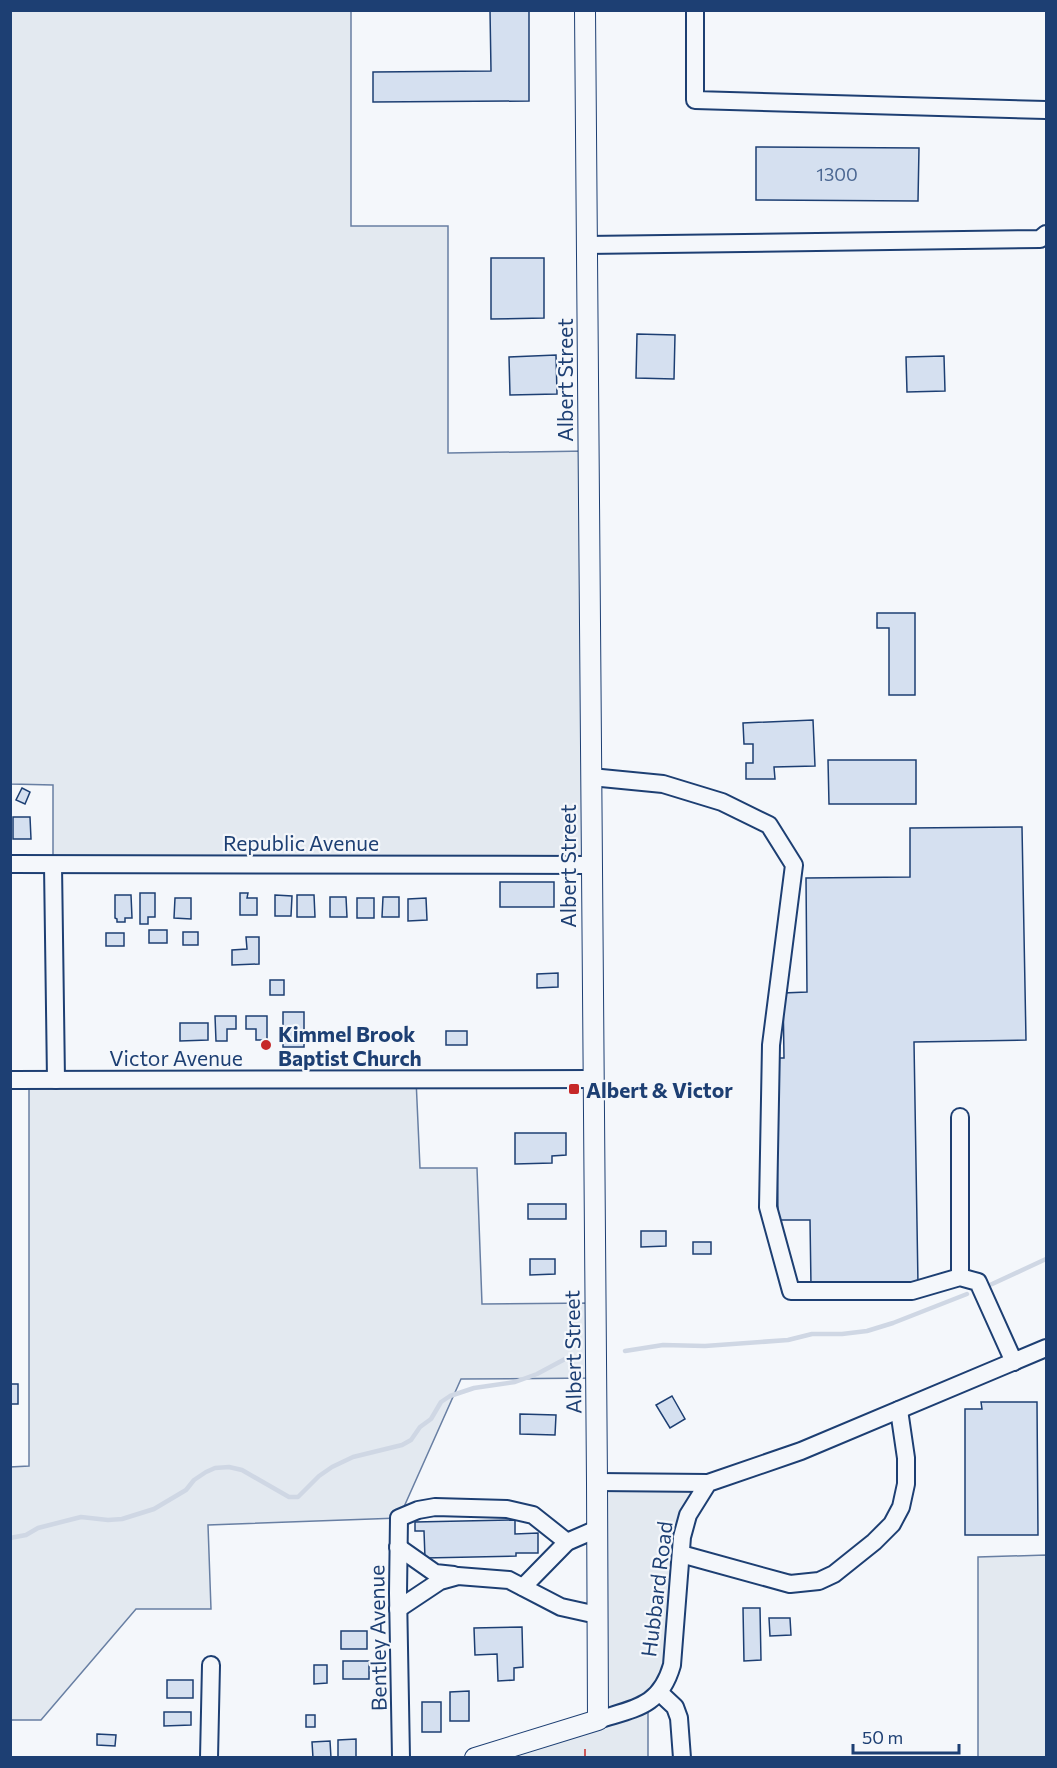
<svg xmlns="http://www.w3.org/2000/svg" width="1057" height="1768" font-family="Commissioner,sans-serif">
  <rect width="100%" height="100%" fill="#f4f7fb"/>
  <g fill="#e3e9f0" stroke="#687fa3" stroke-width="1.5">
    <path d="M11 11H351V226H448V453L588 451 591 865H53V785L11 784Z"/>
    <path d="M416 1079 420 1168H477L482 1304 595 1303 596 1378 461 1379 399 1518 208 1525 211 1609H136L41 1720H11L10 1467 29 1466V1080Z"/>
    <path d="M597 1482 708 1483 688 1515 672 1665 648 1702V1757L475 1758 598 1720Z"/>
    <path d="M1046 1555V1757H978V1557Z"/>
  </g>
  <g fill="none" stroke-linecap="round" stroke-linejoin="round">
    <g stroke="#cfd7e4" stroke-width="4.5">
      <path d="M990 1285 1046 1259"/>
      <path d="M625 1351 663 1345 705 1346 788 1340 812 1334H842L867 1331 893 1323 967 1294"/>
      <path d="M10 1538 26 1535 38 1528 81 1517 108 1520 122 1519 154 1509 186 1490 194 1480 206 1472 215 1468 229 1467 242 1470 289 1497H298L319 1476 332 1467 353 1457 402 1445 411 1440 420 1427 431 1419 441 1402 450 1396 474 1388 515 1382 537 1374 565 1359"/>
    </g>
  </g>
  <g fill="#d5e0f0" stroke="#1d3f73" stroke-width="1.5">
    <path d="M490 10H529V101L373 102V72L491 71Z"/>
    <path d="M756 147 919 148 918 201 756 200Z"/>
    <path d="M491 258H544V318L491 319Z"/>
    <path d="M637 334 675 335 674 379 636 378Z"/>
    <path d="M556 355 557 394 510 395 509 357Z"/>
    <path d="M944 356 945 391 907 392 906 357Z"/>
    <path d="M877 613H915V695H889V628H877Z"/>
    <path d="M813 720 815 766 774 767 775 779H746V763H753V744H744L743 723Z"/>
    <path d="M828 760H916V804H829Z"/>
    <path d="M22 788 30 792 25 804 16 800Z"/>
    <path d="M13 817H30L31 839H13Z"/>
    <path d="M1022 827 1026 1040 914 1042 918 1284 811 1286 810 1220H778L776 1058H784L783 993 807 992 806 878 910 877V828Z"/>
    <rect x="500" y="882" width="54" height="25"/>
    <path d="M140 893H155V917H148V924H140Z"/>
    <path d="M240 893H248L247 898H257V915H240Z"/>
    <path d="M115 895H131L132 918H125V922H117V919L115 918Z"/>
    <path d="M275 895 292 896 291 916H275Z"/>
    <path d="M297 895H314L315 917H297Z"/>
    <path d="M330 897H346L347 917H330Z"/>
    <path d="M383 897H399V917H382Z"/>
    <path d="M175 898H191V919L174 918Z"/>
    <rect x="357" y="898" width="17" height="20"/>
    <path d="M426 898 427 920 408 921V899Z"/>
    <rect x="149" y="930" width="18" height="13"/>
    <rect x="183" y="932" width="15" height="13"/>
    <rect x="106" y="933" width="18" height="13"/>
    <path d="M246 937H259V964L232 965V950L247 949Z"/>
    <path d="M558 973V987L537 988V974Z"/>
    <rect x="270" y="980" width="14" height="15"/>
    <rect x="283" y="1012" width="21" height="35"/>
    <path d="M215 1016H236V1029H227V1041H216Z"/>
    <path d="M246 1016H267V1040H256V1029H246Z"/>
    <path d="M180 1023H208V1040L180 1041Z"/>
    <rect x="446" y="1031" width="21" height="14"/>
    <path d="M515 1133H566V1155L552 1156V1163L515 1164Z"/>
    <rect x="528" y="1204" width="38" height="15"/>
    <path d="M641 1231H666V1246L641 1247Z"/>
    <rect x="693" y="1242" width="18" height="12"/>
    <path d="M530 1259H555V1274L530 1275Z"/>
    <rect x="10" y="1384" width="8" height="20"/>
    <path d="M672 1396 685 1419 670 1428 656 1405Z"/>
    <path d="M981 1402H1037L1038 1535H965V1409H982Z"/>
    <path d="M520 1414 556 1415 555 1435 520 1434Z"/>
    <path d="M515 1520V1534L538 1533V1553H516V1556L425 1558 424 1531H415V1522Z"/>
    <path d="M743 1608H760L761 1660 744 1661Z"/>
    <path d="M769 1618H790L791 1635 770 1636Z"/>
    <path d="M522 1627 523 1667 514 1668V1680L498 1681 497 1654 475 1655 474 1628Z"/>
    <rect x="341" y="1631" width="26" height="18"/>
    <rect x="343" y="1661" width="26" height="18"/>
    <path d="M314 1665H327V1683L314 1684Z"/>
    <rect x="167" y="1680" width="26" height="18"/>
    <path d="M469 1691V1721H450V1692Z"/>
    <rect x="422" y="1702" width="19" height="30"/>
    <path d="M164 1712H191V1725L164 1726Z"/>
    <rect x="306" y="1715" width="9" height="12"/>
    <path d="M97 1734 116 1735 115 1746 97 1745Z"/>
    <path d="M356 1739V1758H338V1740Z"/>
    <path d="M330 1741 331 1758H313L312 1742Z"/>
  </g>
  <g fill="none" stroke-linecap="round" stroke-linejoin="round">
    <defs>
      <g id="minor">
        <path d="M695 10V100L1046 110"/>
        <path d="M586 245 1040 239 1046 234"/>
        <path d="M591 777 663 784 722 802 769 825 794 865 771 1045 768 1207 791 1291H912L960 1277 978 1282 1014 1362"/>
        <path d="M10 864 591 865"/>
        <path d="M53 865 56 1080"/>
        <path d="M10 1080 593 1079"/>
        <path d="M960 1117V1277"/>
        <path d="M597 1482 708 1483"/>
        <path d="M398 1547 435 1573 454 1575"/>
        <path d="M681 1554 790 1584 819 1581 834 1574 874 1542 892 1524 901 1507 906 1484V1458L899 1410"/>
        <path d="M523 1587 567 1542 597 1529"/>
        <path d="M398 1609 440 1581 458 1576 509 1580 561 1607 597 1615"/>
        <path d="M659 1692 675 1707 679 1718 682 1758"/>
        <path d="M598 1720C635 1708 660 1707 672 1665L682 1537 688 1515 708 1483 801 1451 1046 1348"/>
        <path d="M209 1758 211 1665"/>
        <path d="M401 1758 398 1593 399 1518 418 1510 435 1507 507 1509 533 1515 567 1542"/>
      </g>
      <path id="major" d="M475 1758 598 1720 597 1482 585 10"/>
    </defs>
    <use href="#minor" stroke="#1d3f73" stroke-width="20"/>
    <use href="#major" stroke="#1d3f73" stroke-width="22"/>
    <use href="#minor" stroke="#f4f7fb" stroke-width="16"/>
    <use href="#major" stroke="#f4f7fb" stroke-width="20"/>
    <path stroke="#c62828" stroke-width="1.5" stroke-dasharray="21 4.5 3 4.5" stroke-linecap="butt" d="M585 1749V1758"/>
  </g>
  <g fill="#c62828" stroke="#f4f7fb" stroke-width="2">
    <circle cx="266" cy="1045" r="6"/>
    <rect x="568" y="1083" width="12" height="12" rx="3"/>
  </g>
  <g text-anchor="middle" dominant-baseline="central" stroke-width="4.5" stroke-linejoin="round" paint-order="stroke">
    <g font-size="18" fill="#4b6792">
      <text x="837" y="174">1300</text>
    </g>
    <g font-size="21" fill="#1d3f73" stroke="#f4f7fb">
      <text transform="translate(564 380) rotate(-90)">Albert Street</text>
      <text x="301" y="842">Republic Avenue</text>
      <text transform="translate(567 866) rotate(-90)">Albert Street</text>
      <text x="176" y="1057">Victor Avenue</text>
      <text transform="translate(572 1352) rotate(-91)">Albert Street</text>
      <text transform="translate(656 1589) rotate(-83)">Hubbard Road</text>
      <text transform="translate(377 1638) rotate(-91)">Bentley Avenue</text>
    </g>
    <g font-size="21" font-weight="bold" fill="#1d3f73" stroke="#f4f7fb" text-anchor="start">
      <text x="278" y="1033">Kimmel Brook<tspan x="278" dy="24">Baptist Church</tspan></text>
      <text x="586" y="1089">Albert &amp; Victor</text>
    </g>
  </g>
  <rect width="1057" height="1768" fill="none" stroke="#1d3f73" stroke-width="24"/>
  <path d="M853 1744v9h106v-9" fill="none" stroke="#1d3f73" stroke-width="3"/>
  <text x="862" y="1744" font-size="18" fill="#1d3f73" stroke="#f4f7fb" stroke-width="4.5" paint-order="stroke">50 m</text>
</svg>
